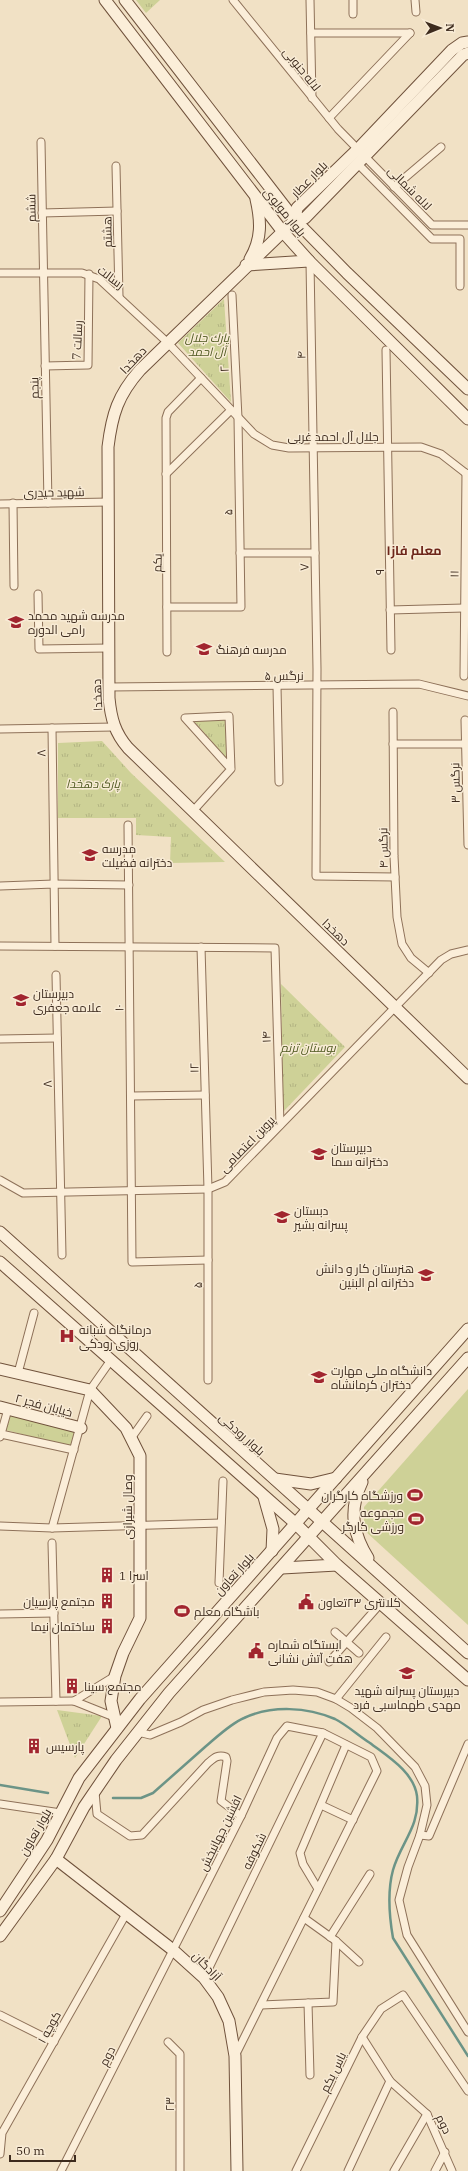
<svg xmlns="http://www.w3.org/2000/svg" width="468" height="2171" font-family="'IBM Plex Serif',Cairo,serif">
  <defs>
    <pattern id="park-tufts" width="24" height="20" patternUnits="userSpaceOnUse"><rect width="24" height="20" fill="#ced197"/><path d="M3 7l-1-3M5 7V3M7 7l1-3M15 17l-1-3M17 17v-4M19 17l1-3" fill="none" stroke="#b2b482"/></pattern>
  </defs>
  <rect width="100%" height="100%" fill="#f1e1c5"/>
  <g fill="url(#park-tufts)">
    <path d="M136 0H160L146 13Z"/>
    <path d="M224 299 231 402 178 343Z"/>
    <path d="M226 719 228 760 193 720Z"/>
    <path d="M102 741 131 773 225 862 170 863 171 837 136 835V818H58V743Z"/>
    <path d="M281 984 345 1047 283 1112Z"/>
    <path d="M10 1413 76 1430 72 1447 6 1430Z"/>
    <path d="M57 1710 102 1716 75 1758Z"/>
  </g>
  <path fill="#ced197" d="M468 1389V1625L364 1530V1507Z"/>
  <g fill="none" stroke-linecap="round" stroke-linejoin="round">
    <g stroke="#6c9487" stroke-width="2.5">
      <path d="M0 1785 48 1793"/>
      <path d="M113 1798H141L153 1793C171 1777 188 1762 205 1747 217 1737 230 1724 244 1718 272 1705 307 1707 335 1719 347 1725 359 1736 370 1743 387 1756 414 1772 417 1796 420 1827 401 1842 393 1870 387 1892 389 1915 393 1938L468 2056"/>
    </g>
    <defs>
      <g id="street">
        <path d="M233 0 338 129 432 225H468"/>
        <path d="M310 0 312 98"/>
        <path d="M353 0V14"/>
        <path d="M415 0 416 12"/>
        <path d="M311 33H410"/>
        <path d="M329 118 410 33"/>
        <path d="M41 142 48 503"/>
        <path d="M358 164 432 239H460V286"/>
        <path d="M116 166 119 296"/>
        <path d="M394 187 441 147"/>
        <path d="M42 213 117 211"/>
        <path d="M310 262 317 669 316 876 395 877"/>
        <path d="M0 273H82L99 279 168 343 254 434 272 445 289 448 421 447 441 454 468 475"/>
        <path d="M386 350 391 650"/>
        <path d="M45 366 88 365 89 274"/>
        <path d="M166 474 231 410"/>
        <path d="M13 503 14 586"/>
        <path d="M0 504 109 502"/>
        <path d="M240 553H315"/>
        <path d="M38 594 39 649 109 648"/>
        <path d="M167 607H241L238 418 232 295"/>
        <path d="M390 610 464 608"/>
        <path d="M167 652 166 418 168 412 201 378"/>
        <path d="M464 676 466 473"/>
        <path d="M277 686 279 782"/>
        <path d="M109 687 419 684 468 696"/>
        <path d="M393 712 394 856 397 917 402 944 411 958 429 973"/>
        <path d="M465 720 468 845"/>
        <path d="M52 728 55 946"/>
        <path d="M0 729 114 727"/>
        <path d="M393 744H465"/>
        <path d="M193 811 231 769 229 716 185 718 231 769"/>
        <path d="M128 825 132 1262 208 1260"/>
        <path d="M0 886 54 884 129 885"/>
        <path d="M0 946 275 948 280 1125"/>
        <path d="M201 947 208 1189V1380"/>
        <path d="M56 975 62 1255"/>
        <path d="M0 1039 57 1038"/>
        <path d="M131 1096 205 1095"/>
        <path d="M0 1180 23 1193 208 1189 225 1182 441 960 451 954 468 950"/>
        <path d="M18 1373 34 1313"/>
        <path d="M1 1434 8 1409"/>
        <path d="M0 1437 1 1434 74 1450"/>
        <path d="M132 1437 147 1416"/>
        <path d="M0 1526 52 1528 221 1523"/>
        <path d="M52 1528 90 1390 111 1360"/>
        <path d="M52 1543 56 1701"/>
        <path d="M219 1583 223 1481"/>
        <path d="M0 1614 54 1613"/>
        <path d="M335 1632 359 1653"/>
        <path d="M329 1662 381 1603"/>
        <path d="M336 1699 386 1637"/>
        <path d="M0 1702 74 1701"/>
        <path d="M114 1717 74 1701 115 1676"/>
        <path d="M138 1732 150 1735 181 1722 203 1710 232 1700 264 1692 293 1690 317 1692 336 1699 351 1708 377 1728 415 1767 425 1786 427 1805 420 1835 408 1867 399 1900 407 1935 468 2032"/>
        <path d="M95 1792 97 1814 130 1836 142 1835 208 1763C214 1758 218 1754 226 1757L227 1761 221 1801 241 1816"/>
        <path d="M0 1804 61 1813"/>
        <path d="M321 1805 353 1820"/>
        <path d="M420 1835 429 1836 468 1744"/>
        <path d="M318 1889 303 1864 300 1853 346 1745"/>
        <path d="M304 1918 336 1941 359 1962"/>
        <path d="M330 1937 370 1874"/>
        <path d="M204 1978 323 1733"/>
        <path d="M308 2003 310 2075"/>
        <path d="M261 2005 333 2002 336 1941"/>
        <path d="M0 2015 54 2042"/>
        <path d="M362 2037 390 2081 427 2114 452 2171"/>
        <path d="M168 2042 180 2054V2171"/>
        <path d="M0 2154 2 2133 126 1914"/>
        <path d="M61 2171 241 1816 277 1738 287 1726 323 1733 371 1757 377 1771 235 2056"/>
        <path d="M296 2171 362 2037 381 2009 403 1995 468 2091"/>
        <path d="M348 2171 390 2081"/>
        <path d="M394 2171 427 2114"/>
        <path d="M435 2171 445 2152"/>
      </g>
      <g id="secondary">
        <path d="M105 0 283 232 310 262 468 419"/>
        <path d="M125 0 295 220 347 273 468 389"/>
        <path d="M295 220 140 370C118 395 112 414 108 447L109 698C111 719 115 733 128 748L468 1078"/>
        <path d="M295 220 297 208 358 149 452 50 462 43 468 42"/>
        <path d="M295 220 305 218 463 55 468 53"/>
        <path d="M250 259C262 239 261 221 256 199"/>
        <path d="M246 265 309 261"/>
        <path d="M0 1232 468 1653"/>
        <path d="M0 1262 295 1523 337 1565 468 1680"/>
        <path d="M0 1369 90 1390 126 1428 140 1456V1618L123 1653 115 1676 111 1701 117 1728"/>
        <path d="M0 1407 81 1428"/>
        <path d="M275 1479 311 1484 336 1478"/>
        <path d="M362 1482C349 1509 352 1532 368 1558"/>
        <path d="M264 1497 273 1529 272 1551"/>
        <path d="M282 1568 337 1565"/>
        <path d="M56 1859 173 1950 204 1978 218 1997 229 2021 235 2056 237 2171"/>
        <path d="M0 1911 47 1840 79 1778 140 1699 468 1329"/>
        <path d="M0 1936 56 1859 84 1807 116 1760 169 1693 468 1358"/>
      </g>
    </defs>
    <use href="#street" stroke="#8e7159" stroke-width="9"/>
    <use href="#secondary" stroke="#70523c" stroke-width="13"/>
    <use href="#street" stroke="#fbeed9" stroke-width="7"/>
    <use href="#secondary" stroke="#fbeed9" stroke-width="11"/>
  </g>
  <defs>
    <symbol id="school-bare" viewBox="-9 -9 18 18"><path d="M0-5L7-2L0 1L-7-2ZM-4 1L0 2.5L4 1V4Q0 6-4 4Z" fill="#a1252f" stroke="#f8ebd5" stroke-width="2.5" paint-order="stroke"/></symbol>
    <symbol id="hospital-bare" viewBox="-9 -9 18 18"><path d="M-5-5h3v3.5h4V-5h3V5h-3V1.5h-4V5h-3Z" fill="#a1252f" stroke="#f8ebd5" stroke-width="2.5" paint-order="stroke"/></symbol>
    <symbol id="university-bare" viewBox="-9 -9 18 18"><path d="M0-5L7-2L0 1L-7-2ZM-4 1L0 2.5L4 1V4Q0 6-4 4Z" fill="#a1252f" stroke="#f8ebd5" stroke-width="2.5" paint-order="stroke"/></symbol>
    <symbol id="stadium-bare" viewBox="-9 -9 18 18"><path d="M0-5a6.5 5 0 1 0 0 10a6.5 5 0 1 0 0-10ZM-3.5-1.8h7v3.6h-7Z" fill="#a1252f" stroke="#f8ebd5" stroke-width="2.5" paint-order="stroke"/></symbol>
    <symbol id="building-bare" viewBox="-9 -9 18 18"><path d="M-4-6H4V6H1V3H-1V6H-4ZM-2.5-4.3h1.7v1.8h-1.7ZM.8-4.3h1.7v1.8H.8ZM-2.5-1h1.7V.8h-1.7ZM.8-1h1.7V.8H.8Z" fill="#a1252f" stroke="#f8ebd5" stroke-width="2.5" paint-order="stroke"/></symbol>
    <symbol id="civic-bare" viewBox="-9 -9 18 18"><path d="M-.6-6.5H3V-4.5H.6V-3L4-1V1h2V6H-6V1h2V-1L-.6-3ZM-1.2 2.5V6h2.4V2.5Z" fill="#a1252f" stroke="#f8ebd5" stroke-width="2.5" paint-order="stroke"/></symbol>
  </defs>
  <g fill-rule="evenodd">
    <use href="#school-bare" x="5" y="611" width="22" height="22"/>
    <use href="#school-bare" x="193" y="638" width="22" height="22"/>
    <use href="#school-bare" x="79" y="844" width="22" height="22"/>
    <use href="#school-bare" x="10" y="989" width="22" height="22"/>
    <use href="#school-bare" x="308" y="1143" width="22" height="22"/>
    <use href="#school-bare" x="271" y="1206" width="22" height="22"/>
    <use href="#school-bare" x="415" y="1264" width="22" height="22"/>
    <use href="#hospital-bare" x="56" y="1325" width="22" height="22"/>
    <use href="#university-bare" x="308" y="1366" width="22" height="22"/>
    <use href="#stadium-bare" x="404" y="1484" width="22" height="22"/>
    <use href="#stadium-bare" x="405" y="1508" width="22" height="22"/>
    <use href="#building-bare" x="96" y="1564" width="22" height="22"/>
    <use href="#building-bare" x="96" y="1590" width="22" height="22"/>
    <use href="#civic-bare" x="295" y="1591" width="22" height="22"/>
    <use href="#stadium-bare" x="171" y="1600" width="22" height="22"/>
    <use href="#building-bare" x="96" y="1615" width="22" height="22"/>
    <use href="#civic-bare" x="245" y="1640" width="22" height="22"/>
    <use href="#school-bare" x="396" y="1662" width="22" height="22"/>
    <use href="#building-bare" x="61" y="1675" width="22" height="22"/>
    <use href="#building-bare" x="23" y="1735" width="22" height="22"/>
  </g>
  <g text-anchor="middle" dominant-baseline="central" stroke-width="3" stroke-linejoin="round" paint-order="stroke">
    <g font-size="12" fill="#3d2b1e" stroke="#f8ebd5">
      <text transform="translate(302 69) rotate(51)">لاله جنوبی</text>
      <text transform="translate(309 179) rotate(-45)">بلوار عطار</text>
      <text transform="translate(410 188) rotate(45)">لاله شمالی</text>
      <text transform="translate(31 208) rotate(-91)">ششم</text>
      <text transform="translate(285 212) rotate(51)">بلوار مولوی</text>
      <text transform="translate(107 232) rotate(-91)">هشتم</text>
      <text transform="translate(111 277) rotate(37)">رسالت</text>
      <text transform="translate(77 340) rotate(-87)">رسالت 7</text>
      <text transform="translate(301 355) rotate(-91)">۴</text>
      <text transform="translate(133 360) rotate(-47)">دهخدا</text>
      <text transform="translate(224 369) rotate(-93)">۲</text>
      <text transform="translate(34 388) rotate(-91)">پنجم</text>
      <text x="333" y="436">جلال آل احمد غربی</text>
      <text transform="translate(54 492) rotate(-1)">شهید حیدری</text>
      <text transform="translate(228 512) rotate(-91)">۵</text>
      <text transform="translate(157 563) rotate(-89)">یکم</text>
      <text transform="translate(304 567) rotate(-91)">۷</text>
      <text transform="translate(379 572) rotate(-90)">۹</text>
      <text transform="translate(454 574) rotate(-89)">۱۱</text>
      <text x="284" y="675">نرگس ۵</text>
      <text transform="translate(97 695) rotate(-93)">دهخدا</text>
      <text transform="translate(41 753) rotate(-91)">۸</text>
      <text transform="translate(455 783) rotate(-91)">نرگس ۳</text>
      <text transform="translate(383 848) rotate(-91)">نرگس ۴</text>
      <text transform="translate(336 932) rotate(44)">دهخدا</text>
      <text transform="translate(119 1008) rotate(-91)">۱۰</text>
      <text transform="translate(266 1037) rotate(-92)">۱۴</text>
      <text transform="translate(194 1068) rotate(-91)">۱۲</text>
      <text transform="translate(47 1084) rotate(-92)">۸</text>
      <text transform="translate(247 1144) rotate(-46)">پروین اعتصامی</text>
      <text transform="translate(197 1285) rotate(-90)">۵</text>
      <text transform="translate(44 1405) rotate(15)">خیابان فجر ۲</text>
      <text transform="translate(242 1434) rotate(42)">بلوار رودکی</text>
      <text transform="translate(127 1507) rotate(-90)">وصال شیرازی</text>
      <text transform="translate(234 1574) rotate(-48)">بلوار تعاون</text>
      <text transform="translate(35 1832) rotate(-60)">بلوار تعاون</text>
      <text transform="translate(220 1833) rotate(-64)">افشین جهانبخش</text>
      <text transform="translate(254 1851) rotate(-64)">شکوفه</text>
      <text transform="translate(207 1966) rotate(46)">آزادگان</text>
      <text transform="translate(49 2027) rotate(-61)">کوچه ۱</text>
      <text transform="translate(107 2056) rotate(-63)">دوم</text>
      <text transform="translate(333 2072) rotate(-64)">یاس یکم</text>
      <text transform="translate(169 2104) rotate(-90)">۲۳</text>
      <text transform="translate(444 2124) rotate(64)">دوم</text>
    </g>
    <g font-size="12" font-style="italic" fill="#515b23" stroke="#f8ebd5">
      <text x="207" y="337">پارك جلال<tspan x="207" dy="14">آل احمد</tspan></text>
      <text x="93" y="783">پارک دهخدا</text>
      <text x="308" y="1047">بوستان ترنم</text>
    </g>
    <g font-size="12" fill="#3d2b1e" stroke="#f8ebd5" text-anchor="start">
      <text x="28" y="615">مدرسه شهید محمد<tspan x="28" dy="14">رامی الدوره</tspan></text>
      <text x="216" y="649">مدرسه فرهنگ</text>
      <text x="102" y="848">مدرسه<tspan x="102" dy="14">دخترانه فضيلت</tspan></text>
      <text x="33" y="993">دبیرستان<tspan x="33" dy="14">علامه جعفری</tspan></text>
      <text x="331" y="1147">دبیرستان<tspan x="331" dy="14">دخترانه سما</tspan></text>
      <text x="294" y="1210">دبستان<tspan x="294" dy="14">پسرانه بشير</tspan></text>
      <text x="414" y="1268" text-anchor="end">هنرستان کار و دانش<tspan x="414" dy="14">دخترانه ام البنین</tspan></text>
      <text x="79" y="1329">درمانگاه شبانه<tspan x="79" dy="14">روزی رودکی</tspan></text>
      <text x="331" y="1370">دانشگاه ملی مهارت<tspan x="331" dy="14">دختران کرمانشاه</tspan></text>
      <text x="403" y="1495" text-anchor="end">ورزشگاه کارگران</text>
      <text x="404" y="1512" text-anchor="end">مجموعه<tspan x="404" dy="14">ورزشی کارگر</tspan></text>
      <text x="119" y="1575">اسرا 1</text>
      <text x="95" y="1601" text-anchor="end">مجتمع پارسیان</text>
      <text x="318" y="1602">کلانتری ۲۳تعاون</text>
      <text x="194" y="1611">باشگاه معلم</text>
      <text x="95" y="1626" text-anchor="end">ساختمان نیما</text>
      <text x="268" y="1644">ایستگاه شماره<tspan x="268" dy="14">هفت آتش نشانی</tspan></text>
      <text x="84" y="1686">مجتمع سینا</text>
      <text x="407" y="1690" text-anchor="middle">دبیرستان پسرانه شهید<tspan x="407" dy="14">مهدی طهماسبی فرد</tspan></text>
      <text x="46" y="1746">پارسیس</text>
    </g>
    <g font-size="13" font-weight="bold" fill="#6d261a" stroke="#f8ebd5">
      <text x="414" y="550">معلم فاز۱</text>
    </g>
  </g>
  <g transform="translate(440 28) rotate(89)" stroke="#f8ebd5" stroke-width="3" paint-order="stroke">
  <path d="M0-3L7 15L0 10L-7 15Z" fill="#3d2b1e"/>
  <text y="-6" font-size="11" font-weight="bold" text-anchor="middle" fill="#3d2b1e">N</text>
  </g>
  <path d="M10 2155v6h65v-6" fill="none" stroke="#3d2b1e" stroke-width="2"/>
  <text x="16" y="2155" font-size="12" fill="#3d2b1e" stroke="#f8ebd5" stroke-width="3" paint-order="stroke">50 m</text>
</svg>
